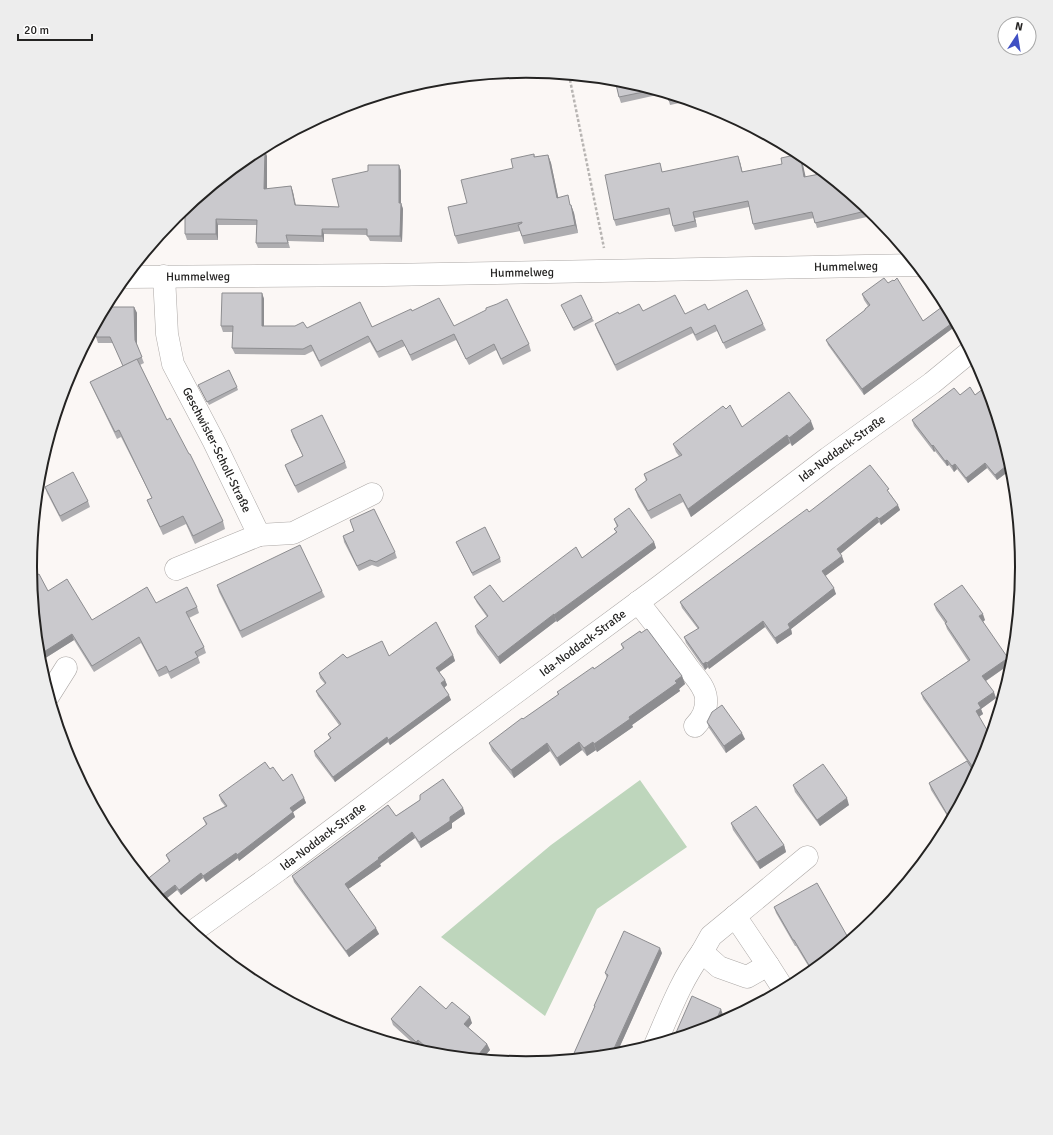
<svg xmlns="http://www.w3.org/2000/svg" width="1053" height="1135" font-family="Signika,sans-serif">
  <rect width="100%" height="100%" fill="#fbf7f5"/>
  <path fill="#bed6bc" d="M640 780 687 847 597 909 545 1016 441 937 551 845Z"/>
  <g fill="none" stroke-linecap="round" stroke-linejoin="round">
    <defs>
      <g id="minor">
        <path id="s1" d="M164 276 167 334 173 364 214 442 259 535 176 569"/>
        <path id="s2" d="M126 277 385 275 917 265"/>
        <path d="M259 535 293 533 372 494"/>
        <path d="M638 602C655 624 673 646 689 669 696 678 705 687 706 698 707 709 702 719 695 726"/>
        <path d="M49 695 66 668"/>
        <path d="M735 916 768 965"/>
        <path id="s3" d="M192 932 280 869 446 744 660 586 828 458 932 383 971 351"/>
        <path d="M702 952 711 936 807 857"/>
        <path d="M655 1045C669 1013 681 980 702 952L719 967 747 977 768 965 784 990"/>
      </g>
    </defs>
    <use href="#minor" stroke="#aca8a6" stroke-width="23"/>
    <path stroke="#b8b5b3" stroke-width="2.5" stroke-dasharray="3 2" stroke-linecap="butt" d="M569 75 604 248"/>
    <use href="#minor" stroke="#fff" stroke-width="22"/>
  </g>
  <g fill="#aeadb0">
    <path d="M613 80 624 81 666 93 621 103 619 97 616 83H614Z"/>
    <path d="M667 94 689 101 670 105Z"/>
    <path d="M534 154 535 157 548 155 551 163 558 197 571 205 574 213 578 233 524 244 520 231 458 244 455 236 467 203Z"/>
    <path d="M800 154 802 160 805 177 825 173 876 215 817 228 814 218 755 230 753 224 749 207 695 218 697 227 675 232 673 226 671 214 616 226 614 220 662 169V172L740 162 742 172 782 164Z"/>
    <path d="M267 156V189L291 186 293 192 295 205 339 207 399 165 401 171V203L403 209 402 242 370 241 367 235 324 234V242L288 241 290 248H258L256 243 257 225H218V240H187L185 234 245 162Z"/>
    <path d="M262 293 264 299V326L307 328 372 327 412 311 454 326 529 344 531 351 503 365 496 350 469 365 456 340 412 361 405 346 379 358 370 342 321 367 313 351 305 355 235 354 232 348 233 332H223L221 326Z"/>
    <path d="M862 294 923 321 946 304 957 325 864 395 828 345 826 340 865 310 868 306 864 300Z"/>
    <path d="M561 305 592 318 594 321 574 331Z"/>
    <path d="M134 307 137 313V345L144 363 140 365 167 420 223 521 225 529 195 544 186 524 163 535 150 507 147 500 152 498 121 437 117 439 93 389 90 382 123 366 113 343H98L96 337Z"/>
    <path d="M708 310 763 324 766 330 726 349 717 331 697 341 693 333 617 371 597 330 595 324 643 311 685 314Z"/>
    <path d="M198 385 237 387 238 390 209 405Z"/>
    <path d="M988 385 1007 450 1004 453 1011 462 1013 468 997 480 987 468 968 483 957 469 954 472 949 465 947 466 935 451 934 452 914 426 912 420 960 395H975Z"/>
    <path d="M742 427 814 429 792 446 790 443 691 517 683 502 651 519 638 497 635 489 646 481 644 474 679 456 676 452 673 444Z"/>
    <path d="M291 430 345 462 347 468 298 493 287 471 285 465 303 456 293 437Z"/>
    <path d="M45 487 88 501 90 507 62 522 47 493Z"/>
    <path d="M891 495 900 510 881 525 879 522 840 554 844 562 825 576 836 594 791 629 792 634 777 644 765 627 709 669 708 667 705 670 686 643 684 637 698 629 682 608 680 602 809 512Z"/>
    <path d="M614 519 654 542 656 548 557 622 556 621 500 664 477 633 475 626 487 617 477 603 474 597 503 602 582 558 616 532 614 529 617 527Z"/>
    <path d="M350 520 395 552 397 558 378 567 372 565 359 571 344 542 343 536 354 531Z"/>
    <path d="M456 542 500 558 501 562 473 576Z"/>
    <path d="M31 578 48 591 92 620 156 603 197 607 199 613 189 618 204 647 206 653 198 657 200 663 171 679 168 673 159 677 141 643 94 672 74 640 39 662Z"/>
    <path d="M217 585 322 591 325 597 242 638 219 592Z"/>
    <path d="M934 604 985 620 983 622 1010 664 986 681 996 698 981 709 983 714 979 717 985 758 976 775 970 767 976 775 951 822 931 790 929 783 967 761 923 699 921 693 968 661 947 629 945 623 936 610Z"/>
    <path d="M641 633 682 676 685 684 679 689 680 691 632 725 633 727 597 752 596 750 587 756 582 750 560 766 550 751 514 778 492 751 489 743 558 695 557 692 594 669 623 649 621 644Z"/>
    <path d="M453 655 455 661 439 672 445 680 447 685 444 688 451 700 390 745 388 742 335 782 315 756 314 751 330 738 328 734 339 725 318 696 316 691 325 684 320 678 319 673 347 658 389 656Z"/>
    <path d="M707 722 745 739 726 753 709 728Z"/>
    <path d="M270 769 304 798 306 803 293 812 295 817 239 861 238 858 206 882 203 878 181 895 177 890 162 902 169 862 166 855 206 825 203 818 225 806 221 801 219 795Z"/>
    <path d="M793 785 849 805 820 826 795 792Z"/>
    <path d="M420 800 463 808 465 814 452 823V828L421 848 415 838 380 864 381 866 348 889 379 934 349 957 294 882 292 876 396 816Z"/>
    <path d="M731 823 784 845 786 852 760 869 733 830Z"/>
    <path d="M774 907 850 941 812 972 796 946H795L776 913Z"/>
    <path d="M662 953 616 1055 603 1056H602V1057L571 1060 595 1007 594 1006 607 978 605 973Z"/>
    <path d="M446 1009 472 1023 468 1028 487 1044 490 1050 481 1060 430 1055 420 1046 418 1048 393 1025 391 1019Z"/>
  </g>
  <g fill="#8d8d90">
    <path d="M265 150 267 156V195L264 189Z"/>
    <path d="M800 154 802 160 807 183 804 177Z"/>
    <path d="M548 155 551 163 560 206 557 198Z"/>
    <path d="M738 156 740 162 744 178 742 172Z"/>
    <path d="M399 165 401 171V203L403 209 402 242 400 236 399 203Z"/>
    <path d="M291 186 293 192 297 210 295 205Z"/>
    <path d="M571 205 574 213 578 233 575 225Z"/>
    <path d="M693 212 695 218 697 227 695 221Z"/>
    <path d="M216 219 218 225V240L216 234Z"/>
    <path d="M322 229 324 234V242L322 236Z"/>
    <path d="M262 293 264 299V332L262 326Z"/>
    <path d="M134 307 137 313V346L135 340Z"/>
    <path d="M955 321 957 325 864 395 862 389Z"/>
    <path d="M811 421 814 429 792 446 789 438Z"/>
    <path d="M787 435 790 443 691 517 688 509Z"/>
    <path d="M933 445 935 451 934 452 932 446Z"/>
    <path d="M1006 445 1007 450 1003 454 1000 448Z"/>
    <path d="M947 460 949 465 947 466 945 461Z"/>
    <path d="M1011 462 1013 468 997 480 995 475Z"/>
    <path d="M985 463 987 468 968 483 966 478Z"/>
    <path d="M955 464 957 469 954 472 952 466Z"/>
    <path d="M898 505 900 510 881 525 879 519Z"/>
    <path d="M877 517 879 522 839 555 837 549Z"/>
    <path d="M654 542 656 548 557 622 554 615Z"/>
    <path d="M842 556 844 562 824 577 822 571Z"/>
    <path d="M834 588 836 594 791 629 792 634 777 644 775 638 788 624Z"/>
    <path d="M554 614 556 621 500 664 498 657Z"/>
    <path d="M983 614 985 620 982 622 979 616Z"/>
    <path d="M763 621 765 627 709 669 707 663Z"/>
    <path d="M72 634 74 640 39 662V655Z"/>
    <path d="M453 655 455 661 438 673 436 668Z"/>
    <path d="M1008 658 1010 664 984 682 982 676Z"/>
    <path d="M706 662 708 667 705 670 703 664Z"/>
    <path d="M682 676 685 684 679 689 680 691 632 725 633 727 597 752 594 744Z"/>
    <path d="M445 680 447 685 443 689 441 683Z"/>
    <path d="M994 692 996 698 981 709 983 714 978 717 976 711 978 703Z"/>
    <path d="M449 695 451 700 390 745 388 740Z"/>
    <path d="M742 733 745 739 726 753 724 746Z"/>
    <path d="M387 737 388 742 335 782 333 777Z"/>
    <path d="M579 742 582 750 560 766 557 758Z"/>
    <path d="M593 742 596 750 587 756 584 748Z"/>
    <path d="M547 743 550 751 514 778 511 770Z"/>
    <path d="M304 798 306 803 293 812 295 817 239 861 237 855 290 808Z"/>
    <path d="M847 798 849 805 820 826 817 820Z"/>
    <path d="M463 808 465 814 452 823V828L421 848 419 842 450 817Z"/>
    <path d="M412 832 415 838 380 864 381 866 347 890 345 884 378 858Z"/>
    <path d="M784 845 786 852 760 869 757 862Z"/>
    <path d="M236 853 238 858 206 882 203 876Z"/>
    <path d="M201 873 203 878 181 895 179 890Z"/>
    <path d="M175 885 177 890 162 902 158 898Z"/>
    <path d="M376 928 379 934 349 957 346 951Z"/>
    <path d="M660 948 662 953 616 1055 611 1056Z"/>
    <path d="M721 1009 723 1015 719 1025 713 1027Z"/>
    <path d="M470 1017 472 1023 466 1030 464 1024Z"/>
    <path d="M418 1040 420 1046 418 1048 416 1042Z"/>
    <path d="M487 1044 490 1050 481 1060 475 1059Z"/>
    <path d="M600 1050 602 1057H597Z"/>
  </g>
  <g fill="#cac9cd" stroke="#8d8d90">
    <path d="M615 80 624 81 653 90 619 97Z"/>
    <path d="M667 94 682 98 669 101Z"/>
    <path d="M260 150H265L264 189 291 186 295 205 339 207 332 179 368 171V165H399V203H401L400 236H367V229H322V236L286 235 288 243H256L257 220 216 219V234H185V209L242 162H245V160L251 155Z"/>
    <path d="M534 154V157L548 155 557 198 568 195 570 205H571L575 225 522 236 518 225 522 223V222L455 236 448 207 467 203 461 180 513 168 511 159Z"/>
    <path d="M800 154 804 177 825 173 870 210 815 223 812 212 753 224 748 201 693 212 695 221 673 226 669 208 614 220 605 175 660 163 662 172 738 156 742 172 782 164 781 158Z"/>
    <path d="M884 278 888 283 893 280 894 281 897 278 923 321 946 304 955 321 862 389 826 340 865 310V309L870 305 862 294Z"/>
    <path d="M747 290 763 324 723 343 715 325 695 335 691 327 615 365 595 324 618 312 619 314 639 304 643 311 675 295 685 314 705 304 708 310Z"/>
    <path d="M222 293H262V326H295L303 322 307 328 360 302 372 327 411 309 412 311 439 298 454 326 486 310V308L497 304 507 299 529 344 501 359 494 344 466 359 454 334 410 355 402 340 377 352 368 336 319 361 311 345 303 349 232 348 233 326H221Z"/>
    <path d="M581 295 592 318 573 328 561 305Z"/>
    <path d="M105 307H134L135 340 142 357 123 366 110 337H96V325Z"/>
    <path d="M137 359 167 420 170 418 189 454H190L223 521 193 536 183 516 160 527 147 500 152 498 119 430 115 432 90 382Z"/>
    <path d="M229 370 237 387 207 402 198 385Z"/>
    <path d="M988 385 1006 445 1000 448 1011 462 995 475 985 463 966 478 955 464 952 466 947 460 945 461 933 445 932 446 912 420 954 388 960 395 970 387 975 395Z"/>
    <path d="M789 392 811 421 789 438 787 435 688 509 680 494 648 511 635 489 647 480 644 474 682 455 673 444 723 406 726 409 730 405 742 427Z"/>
    <path d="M322 415 345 462 295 486 285 465 303 456 291 430Z"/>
    <path d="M870 465 889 489 887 490 898 505 879 519 877 517 837 549 842 556 822 571 834 588 788 624 790 628 775 638 763 621 707 663 706 662 703 664 684 637 699 628 680 602 807 509 809 512Z"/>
    <path d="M73 472 88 501 60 516 45 487Z"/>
    <path d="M629 508 654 542 554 615V614L498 657 475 626 488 616 474 597 490 585 503 602 576 547 582 558 617 532 614 529 618 526 614 519Z"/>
    <path d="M374 509 395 552 376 562 370 560 357 566 343 536 354 531 350 520Z"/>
    <path d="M485 527 500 558 472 573 456 542Z"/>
    <path d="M300 545 322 591 240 631 217 585Z"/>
    <path d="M39 574 48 591 67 579 92 620 147 587 156 603 187 587 197 607 186 612 204 647 195 652 198 657 169 672 166 666 157 671 139 637 92 666 72 634 39 655 31 578Z"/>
    <path d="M962 585 983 614 979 616 1008 658 982 676 994 692 978 703 981 708 976 711 991 737 985 758 977 773 921 693 970 660 945 623 947 622 934 604Z"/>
    <path d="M436 622 453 655 436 668 445 680 441 683 449 695 388 740 387 737 333 777 314 751 331 738 328 734 341 724 316 691 326 683 319 673 343 654 347 658 382 641 389 656Z"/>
    <path d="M647 629 682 676 675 681 677 683 629 717 630 719 594 744 593 742 584 748 579 742 557 758 547 743 511 770 489 743 522 718 523 719 559 694 557 692 593 667 594 669 624 648 621 644 640 631 641 633Z"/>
    <path d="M722 705 742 733 724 746 707 722 712 712Z"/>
    <path d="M967 761 976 775 951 821 929 783Z"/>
    <path d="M265 762 270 769 273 767 283 781 292 774 304 798 290 808 293 812 237 855 236 853 203 876 201 873 179 890 175 885 158 898 145 881 170 861 166 855 207 824 203 818 227 806 219 795Z"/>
    <path d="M823 764 847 798 817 820 793 785Z"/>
    <path d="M443 779 463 808 450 817V821L419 842 412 832 378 858 379 859 345 884 376 928 346 951 292 876 388 805 396 816 420 800V795Z"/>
    <path d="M756 806 784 845 757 862 731 823Z"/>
    <path d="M817 883 850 941 842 946 843 947 813 972 794 940H793L774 907Z"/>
    <path d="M624 931 660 948 611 1055 600 1050 597 1057 571 1060 595 1006H594L608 975 605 973Z"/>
    <path d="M248 976 253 981 247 977Z"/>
    <path d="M420 986 446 1009 452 1002 470 1017 464 1024 487 1044 475 1059 435 1055 418 1040 416 1042 391 1019Z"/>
    <path d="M692 996 721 1009 713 1027 675 1039 677 1036 675 1035Z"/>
    <path d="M348 1024 356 1032 344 1028Z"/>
  </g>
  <g text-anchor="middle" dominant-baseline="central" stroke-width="3" stroke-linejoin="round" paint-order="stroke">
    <g font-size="12" fill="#242322" stroke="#fff">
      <text stroke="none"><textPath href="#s2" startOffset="720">Hummelweg</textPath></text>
      <text stroke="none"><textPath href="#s2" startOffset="396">Hummelweg</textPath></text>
      <text stroke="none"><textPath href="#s2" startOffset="72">Hummelweg</textPath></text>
      <text stroke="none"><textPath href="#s3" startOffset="810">Ida-Noddack-Straße</textPath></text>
      <text stroke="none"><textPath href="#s1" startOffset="185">Geschwister-Scholl-Straße</textPath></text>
      <text stroke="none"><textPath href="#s3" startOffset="486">Ida-Noddack-Straße</textPath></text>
      <text stroke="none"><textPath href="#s3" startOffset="162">Ida-Noddack-Straße</textPath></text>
    </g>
  </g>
  <path d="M0 0H1053V1135H0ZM37 567a489 489 0 1 1 978 0a489 489 0 1 1-978 0Z" fill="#ededed" fill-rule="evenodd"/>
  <path fill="none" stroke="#242322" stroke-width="2" d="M37 567a489 489 0 1 1 978 0a489 489 0 1 1-978 0Z"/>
  <g transform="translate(1017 36) rotate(12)"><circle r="19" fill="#ffffff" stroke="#a7a7a7"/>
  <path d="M0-3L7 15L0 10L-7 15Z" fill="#4050c4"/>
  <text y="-6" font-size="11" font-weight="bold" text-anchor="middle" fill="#242322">N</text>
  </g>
  <path d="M18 34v6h74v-6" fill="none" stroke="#242322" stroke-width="2"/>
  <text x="24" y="34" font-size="12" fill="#242322" stroke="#ffffff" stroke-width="3" paint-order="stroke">20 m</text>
</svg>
